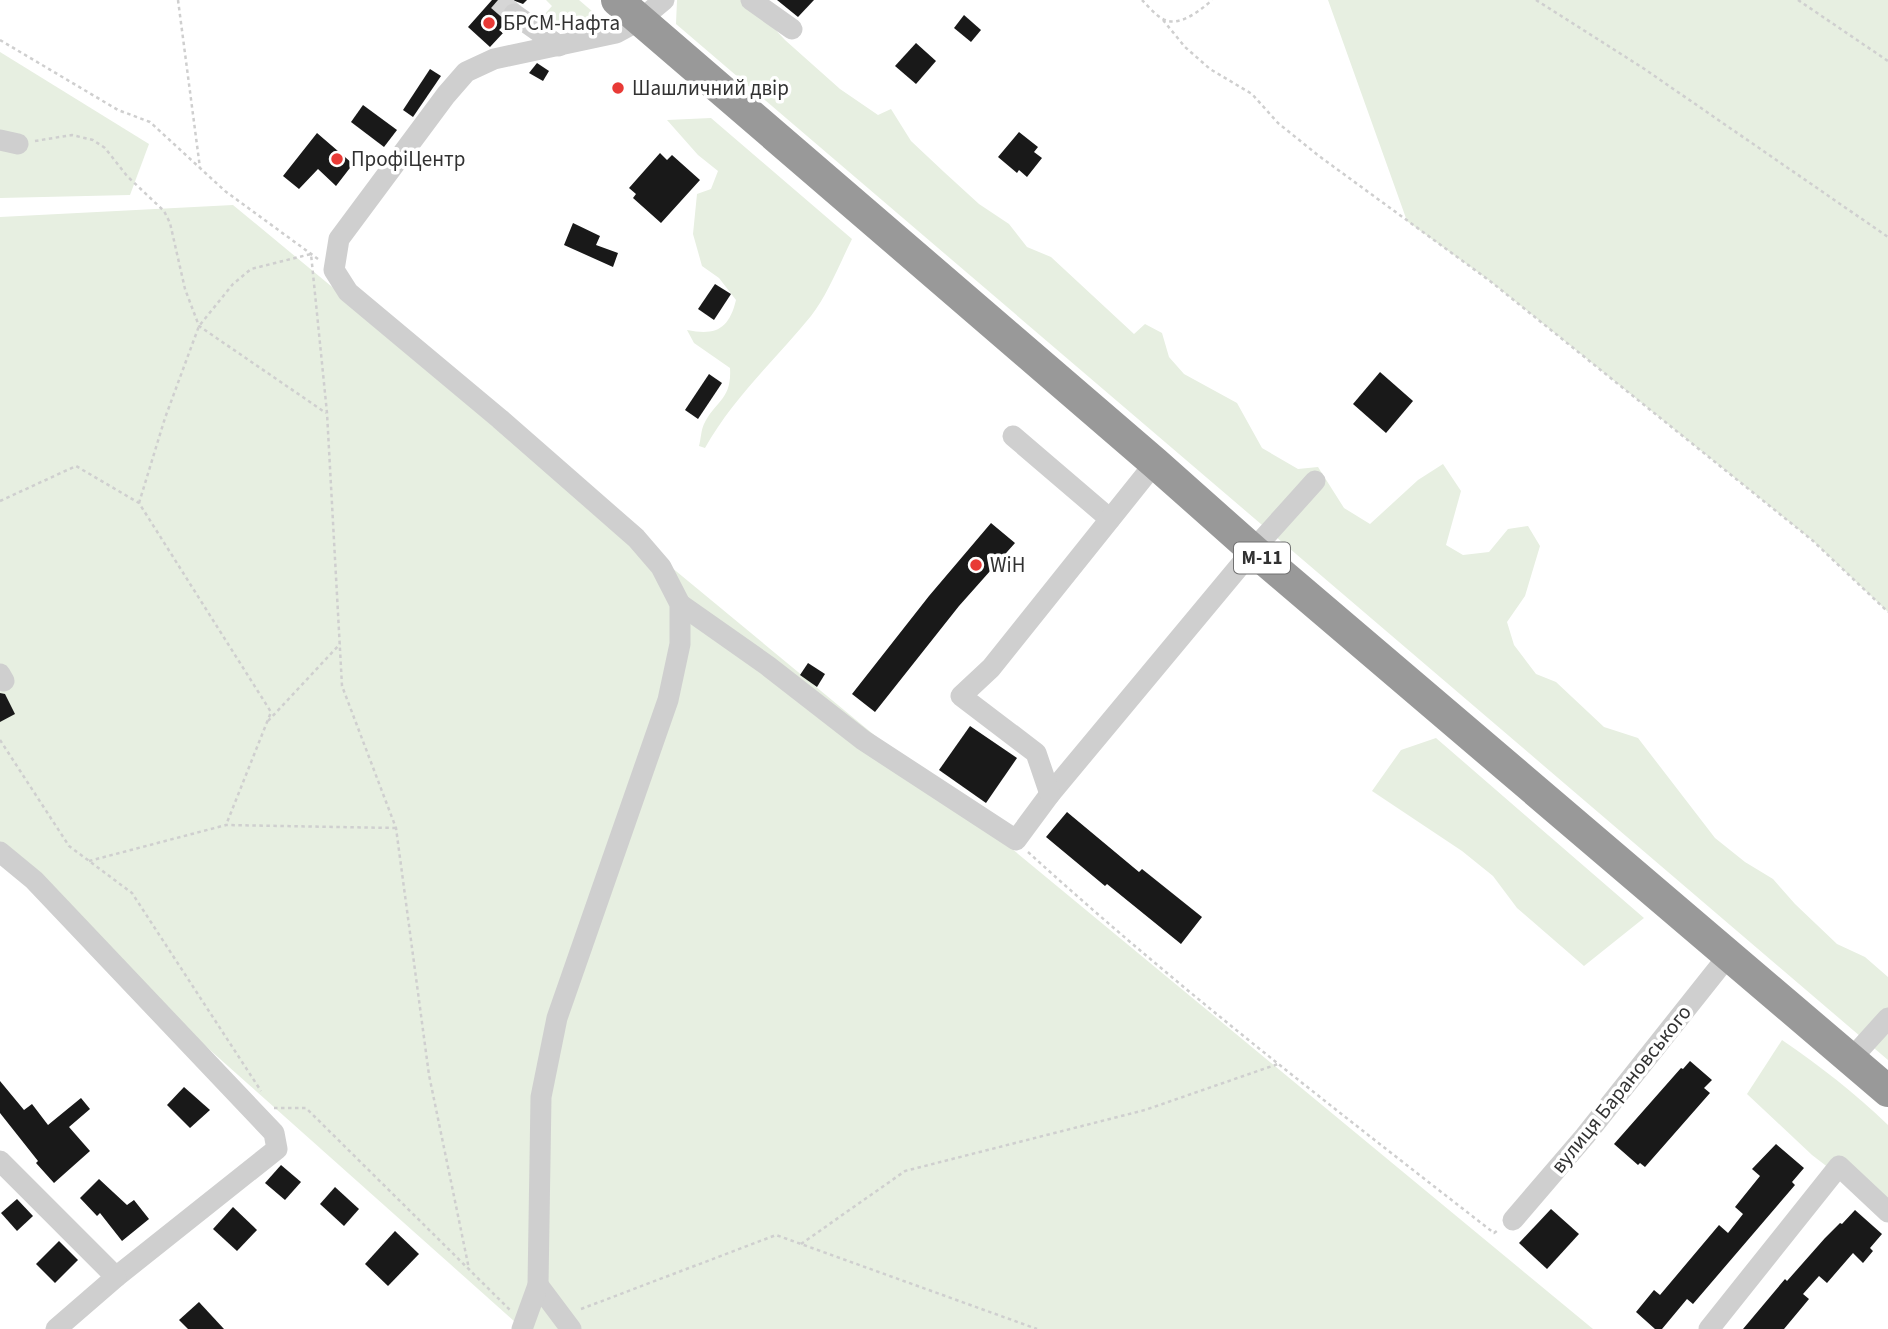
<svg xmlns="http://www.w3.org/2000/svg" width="1888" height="1329" font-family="'Source Sans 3',sans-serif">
  <rect width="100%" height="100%" fill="#fff"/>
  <g fill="#e7efe1">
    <path d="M546 0H579L593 12C582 33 561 27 545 14L552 6Z"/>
    <path d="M677 0H748L785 40 840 89 878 115 891 109 911 141 944 172 979 204 1009 224 1027 247 1051 257 1134 334 1145 324 1162 333 1169 357 1184 374 1237 403 1262 448 1298 469 1318 467 1344 508 1370 524 1418 480 1443 464 1461 491 1446 545 1463 555 1489 552 1508 529 1528 526 1540 546 1525 596 1507 622 1514 645 1536 674 1556 682 1604 727 1638 738 1715 838 1745 862 1773 879 1795 904 1837 944 1865 957 1888 977V1060L676 24Z"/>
    <path d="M1328 0H1888V612L1812 540 1490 281 1407 221Z"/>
    <path d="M0 52 149 144 130 195 0 198Z"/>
    <path d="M711 118 852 239C840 263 827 296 811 316 775 360 733 398 705 448L699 446C701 439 701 430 704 424 715 401 732 400 730 368L694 343 687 330C716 336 729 329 736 300L719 278 702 266 693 234 697 194 711 189 718 171 698 155 667 120Z"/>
    <path d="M233 205 1593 1329H523L0 863V217Z"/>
    <path d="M1436 738 1644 918 1584 966 1517 908 1493 876 1462 851 1372 791 1401 750Z"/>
    <path d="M1782 1040C1820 1066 1855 1093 1888 1125V1202L1855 1188 1812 1155 1747 1094Z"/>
  </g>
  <g fill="#191919">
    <path d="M492 0H527L523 4 515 1 504 6 501 13 505 24 499 30 503 33 490 47 468 27Z"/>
    <path d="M777 0H814L798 17Z"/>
    <path d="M964 15 981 30 971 42 954 28Z"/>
    <path d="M916 43 936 61 916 84 895 66Z"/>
    <path d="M537 63 549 71 543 81 529 73Z"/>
    <path d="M430 69 441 76 413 117 403 110Z"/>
    <path d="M363 105 397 130 384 147 351 122Z"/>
    <path d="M1019 132 1038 147 1034 152 1042 158 1027 177 1019 170 1017 173 998 157Z"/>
    <path d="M317 133 353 164 336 186 318 169 299 189 283 176Z"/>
    <path d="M660 153 667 160 672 155 700 180 661 223 633 198 636 194 629 188Z"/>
    <path d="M573 223 600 236 596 245 618 253 613 267 564 245Z"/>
    <path d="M715 284 731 294 714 320 698 309Z"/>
    <path d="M1380 372 1413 401 1386 433 1353 404Z"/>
    <path d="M709 374 722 383 698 419 685 410Z"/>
    <path d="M991 523 1015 543 959 606 875 712 852 694 929 596Z"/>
    <path d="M808 663 825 674 817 687 800 675Z"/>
    <path d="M0 693 5 694 15 714 0 722Z"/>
    <path d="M970 726 1017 758 986 803 939 770Z"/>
    <path d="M1067 812 1139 872 1142 869 1202 917 1181 944 1107 884 1105 886 1046 837Z"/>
    <path d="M1690 1061 1712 1080 1704 1088 1710 1093 1645 1167 1640 1163 1638 1165 1614 1144 1681 1068 1683 1069Z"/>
    <path d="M0 1081 24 1110 32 1104 48 1125 81 1098 90 1109 69 1127 90 1151 54 1183 36 1163 38 1161 0 1113Z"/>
    <path d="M184 1087 210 1110 190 1128 167 1105Z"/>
    <path d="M1776 1144 1804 1168 1792 1182 1795 1185 1693 1304 1687 1299 1662 1329H1655L1636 1312 1654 1290 1660 1295 1719 1225 1728 1233 1743 1214 1735 1207 1760 1176 1752 1169Z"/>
    <path d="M281 1165 301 1182 285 1200 265 1183Z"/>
    <path d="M99 1179 127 1205 134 1200 149 1219 122 1241 100 1213 97 1216 80 1198Z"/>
    <path d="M335 1187 359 1209 344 1226 320 1204Z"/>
    <path d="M17 1199 33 1216 17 1231 1 1213Z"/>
    <path d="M233 1207 257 1230 237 1251 213 1229Z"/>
    <path d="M1551 1209 1579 1234 1547 1269 1519 1243Z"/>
    <path d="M1855 1210 1882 1234 1870 1248 1873 1251 1863 1263 1853 1253 1827 1283 1819 1276 1803 1294 1809 1299 1784 1329H1743L1785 1279 1787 1281 1825 1238 1840 1223 1842 1224Z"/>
    <path d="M395 1231 419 1254 388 1286 365 1264Z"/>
    <path d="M59 1241 78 1260 55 1283 36 1264Z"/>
    <path d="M199 1302 224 1329H188L179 1320Z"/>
  </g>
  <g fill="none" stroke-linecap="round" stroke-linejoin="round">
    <path stroke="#d6d6d6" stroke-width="21" stroke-dasharray="21 10" stroke-linecap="butt" d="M498 0 514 14"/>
    <g stroke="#cfcfcf" stroke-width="2.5" stroke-dasharray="3.5 3.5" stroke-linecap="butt">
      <path d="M178 0 200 168"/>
      <path d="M1142 0C1148 6 1155 15 1163 19 1179 28 1201 10 1212 0"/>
      <path d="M1536 0 1643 68 1888 237"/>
      <path d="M1798 0 1888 61"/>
      <path d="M1163 20 1185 47 1210 69 1252 94 1278 123 1319 156 1490 281 1812 540 1888 612"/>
      <path d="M0 40 118 110 150 122 225 191 318 259"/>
      <path d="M35 141 72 135 93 140 105 148 127 176 164 211 170 223 185 289 199 326 326 413"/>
      <path d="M0 501 76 466 139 503 271 712 226 825"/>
      <path d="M139 503 165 418 199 326 233 284 251 269 311 254 327 413 342 686 396 828 429 1075 469 1269"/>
      <path d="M268 721 340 644"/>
      <path d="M0 740 69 846 132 893 261 1091"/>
      <path d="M1028 852C1176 987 1336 1110 1494 1233L1498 1230"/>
      <path d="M89 861 226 825 396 828"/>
      <path d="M274 1108H306L510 1310"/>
      <path d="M801 1244 905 1171 1145 1110 1278 1064"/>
      <path d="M581 1309 776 1235 1037 1329"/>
    </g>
    <g stroke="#cfcfcf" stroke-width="21">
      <path d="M751 0 792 29"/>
      <path d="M514 14 559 46"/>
      <path d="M0 140 18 144"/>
      <path d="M1013 436 1110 519"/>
      <path d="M680 604 768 666 863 740 1016 840 1050 794 1253 550 1315 481"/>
      <path d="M0 674 4 681"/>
      <path d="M1050 794 1036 753 961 696 991 668 1155 463"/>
      <path d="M0 852 34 880 274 1133 277 1149 116 1277 56 1329"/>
      <path d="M1851 1059 1888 1018"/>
      <path d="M0 1161 116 1277"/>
      <path d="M1513 1220 1585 1136 1728 956"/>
      <path d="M538 1285 571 1329"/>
      <path d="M522 1329 538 1285 541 1097 557 1018 668 700 680 644V604L661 567 636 538 500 419 348 292 334 270 339 239 446 95 466 72 494 59 616 33 640 20 664 0"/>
      <path d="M1709 1329 1839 1166 1888 1212"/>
    </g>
    <path stroke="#999" stroke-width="32" d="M617 0 1155 463 1253 550 1888 1091"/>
  </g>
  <g fill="#e83a36" stroke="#fff" stroke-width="2.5">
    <circle cx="489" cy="23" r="7"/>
    <circle cx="618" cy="88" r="7"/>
    <circle cx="337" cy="159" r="7"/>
    <circle cx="976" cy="565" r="7"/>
  </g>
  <g text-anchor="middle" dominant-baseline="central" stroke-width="7" stroke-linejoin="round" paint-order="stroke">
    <rect fill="#fff" stroke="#707070" stroke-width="2" x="1234" y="542.5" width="56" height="31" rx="5"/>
    <g font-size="19" font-weight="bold" fill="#323232">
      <text x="1262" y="558">М-11</text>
    </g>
    <g font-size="21" fill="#323232" stroke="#fff" text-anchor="start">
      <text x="503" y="23">БРСМ-Нафта</text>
      <text x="632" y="88">Шашличний двір</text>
      <text x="351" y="159">ПрофіЦентр</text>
      <text x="990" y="565">WiH</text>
    </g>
    <g font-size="21" fill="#323232" stroke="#fff">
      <text transform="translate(1621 1089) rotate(-51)">вулиця Барановського</text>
    </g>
  </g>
</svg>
